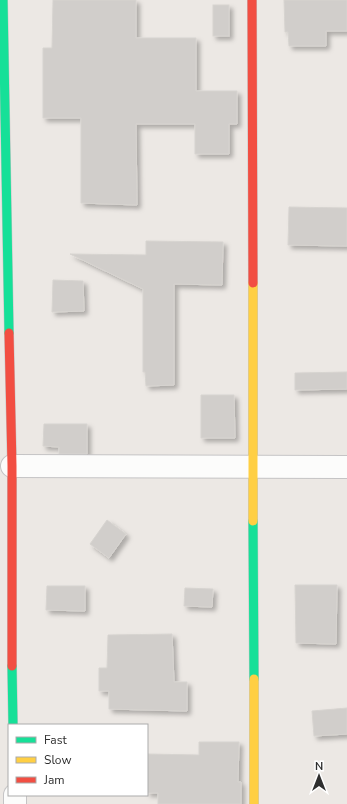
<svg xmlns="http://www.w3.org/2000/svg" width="347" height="804" font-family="'Nunito Sans',sans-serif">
  <defs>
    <filter id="shadow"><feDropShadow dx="3.5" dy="3.5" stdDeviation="2" flood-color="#0004"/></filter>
  </defs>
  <rect width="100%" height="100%" fill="#ece8e4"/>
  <g fill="#d1cecb" stroke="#d7d4d0" filter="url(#shadow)">
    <path d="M53 0H136V38H196V91H237V124H229V154H195V124H136L137 205 81 203V118H43V48H52Z"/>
    <path d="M284 0H347V31H326V46H289L288 32H285Z"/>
    <rect x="213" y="5" width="16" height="31"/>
    <path d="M289 207 347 208V246L288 245Z"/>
    <path d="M146 241 223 242 222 285 174 284V385L146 386 145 372H143V289L70 254 146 255Z"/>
    <path d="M53 280 83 281 84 311 52 312Z"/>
    <path d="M347 372V389L295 390V373Z"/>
    <path d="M201 395H234L235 438H201Z"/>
    <path d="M44 424H87V454H59V447L43 446Z"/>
    <path d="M107 520 126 534 109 558 90 544Z"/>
    <path d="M295 585H337L336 644 296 643Z"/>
    <path d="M47 586H85V611L46 610Z"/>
    <path d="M185 588 213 589 212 607 184 606Z"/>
    <path d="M172 634 174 682H187V711L109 709V691H99V668H107L108 635Z"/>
    <path d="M347 708V734L314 736 312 711Z"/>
    <path d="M199 742H239L238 782H241V804H158V793H147L148 754 199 755Z"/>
  </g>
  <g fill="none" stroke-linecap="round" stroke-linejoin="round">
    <defs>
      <g id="street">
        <path d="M12 466 347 467"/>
        <path d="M15 795V804"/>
      </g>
      <g id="fast">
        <path d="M3 0 9 333"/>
        <path d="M253 521 254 679"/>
        <path d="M12 666 13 725"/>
      </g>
      <g id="slow">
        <path d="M253 283V521"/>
        <path d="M254 679V804"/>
      </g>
      <g id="jam">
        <path d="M252 0 253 283"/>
        <path d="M9 333 12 466V666"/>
      </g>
    </defs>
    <use href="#street" stroke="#c5c4c5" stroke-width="24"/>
    <use href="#fast" stroke="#c5c4c5" stroke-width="10"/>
    <use href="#slow" stroke="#c5c4c5" stroke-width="10"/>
    <use href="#jam" stroke="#c5c4c5" stroke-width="10"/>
    <use href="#street" stroke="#fcfcfb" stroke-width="22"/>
    <use href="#fast" stroke="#16e098" stroke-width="9"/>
    <use href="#slow" stroke="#ffcf43" stroke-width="9"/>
    <use href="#jam" stroke="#f24e42" stroke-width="9"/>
  </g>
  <rect x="8" y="724" width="140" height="72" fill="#ffffff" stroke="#ababab"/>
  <rect x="16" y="737" width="20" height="6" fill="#16e098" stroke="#ababab"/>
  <text x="44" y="744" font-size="12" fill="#2e2e2e">Fast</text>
  <rect x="16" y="757" width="20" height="6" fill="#ffcf43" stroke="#ababab"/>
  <text x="44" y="764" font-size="12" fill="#2e2e2e">Slow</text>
  <rect x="16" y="777" width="20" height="6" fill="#f24e42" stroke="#ababab"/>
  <text x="44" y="784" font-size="12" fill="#2e2e2e">Jam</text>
  <g transform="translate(319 776)" stroke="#ffffff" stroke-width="3" paint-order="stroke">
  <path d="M0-3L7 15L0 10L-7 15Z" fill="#2e2e2e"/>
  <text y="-6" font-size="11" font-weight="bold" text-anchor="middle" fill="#2e2e2e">N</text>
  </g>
</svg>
